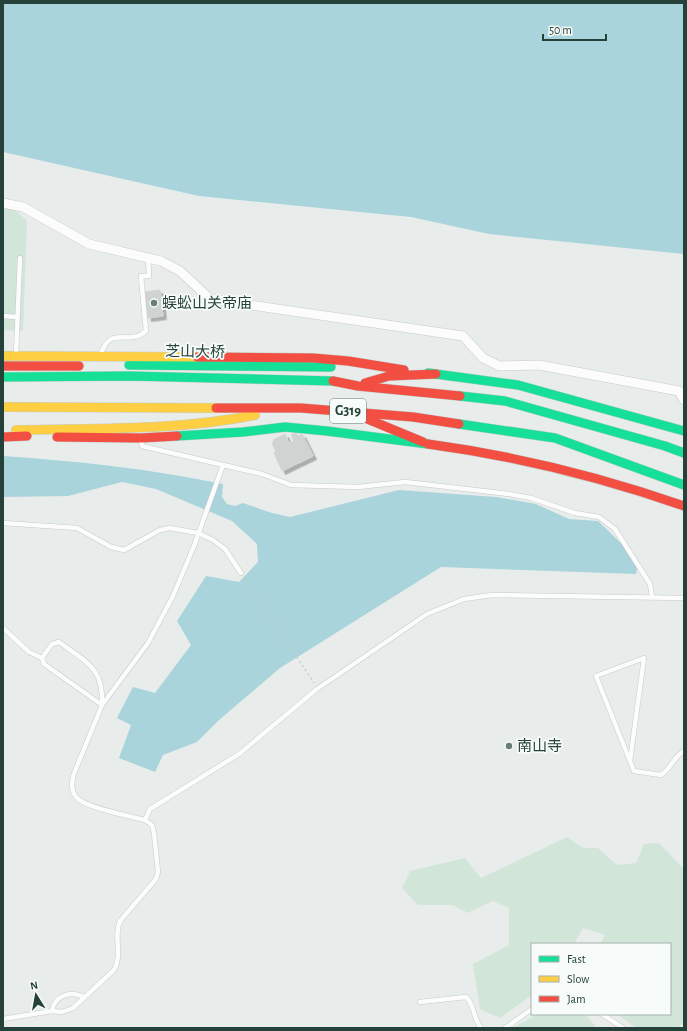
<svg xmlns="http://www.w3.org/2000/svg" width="687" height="1031" font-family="'Alegreya Sans','Noto Sans SC',sans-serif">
  <defs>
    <filter id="shadow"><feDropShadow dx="3.5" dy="3.5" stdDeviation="0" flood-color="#0004"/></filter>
  </defs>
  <rect width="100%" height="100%" fill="#e8edeb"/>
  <g fill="#d1e6d8">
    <path d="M3 207H12L27 221 23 331 3 330Z"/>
    <path d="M567 837 583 848H598L617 865 636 863 644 844 659 843 684 869V1023L676 1028H636L617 1014H670V944H600L605 935 583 928 574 944H532V995L500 1018 480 1009 473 964 509 945V908L493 901 467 913 453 905H418L402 888 410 871 465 858 481 878Z"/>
    <path d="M538 1014H585L597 1028H512Z"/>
  </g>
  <g fill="#a9d4db">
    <path d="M3 3H684V254L489 234 411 217 199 196 3 152Z"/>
    <path d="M3 456C77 461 150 469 223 484L222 497 227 504 235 506 243 503 272 513 290 517 399 490 496 497 536 504 569 519 598 521 623 545 637 568 636 574 441 567 280 668 219 720 197 742 163 755 155 772 119 758 131 725 117 718 133 687 155 693 191 645 177 621 206 576 239 582 258 562 257 544 232 521 156 489 122 482 68 496 3 497Z"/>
  </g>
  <g fill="#cfd4d2" stroke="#d1d6d4" filter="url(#shadow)">
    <path d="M160 290 163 316 148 318 143 292Z"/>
    <path d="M296 433 298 436 302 434 313 456 282 471 274 453 276 452 272 443 274 442 273 440 285 434 289 443 294 441 291 435Z"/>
  </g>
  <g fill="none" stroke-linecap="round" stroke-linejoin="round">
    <defs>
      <g id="lane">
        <path d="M3 316 17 317"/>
        <path d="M101 354C111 324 128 347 146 331L141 276H149L148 258"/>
        <path d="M16 355 20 258"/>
        <path d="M141 440 142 446 262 474 291 485 358 487 405 482 509 494 531 498 575 513 599 517 615 529 650 584 652 597"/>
        <path d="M3 523 77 528 111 547 124 550 160 530 170 528 198 533 213 540 225 549 241 573"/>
        <path d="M3 628 29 652 42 658"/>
        <path d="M59 642C86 662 104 667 102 705L44 664 42 658 52 644Z"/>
        <path d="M630 761 644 658 596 676 634 771 661 775C671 769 673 757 684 751"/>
        <path d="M145 820 150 809 239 754 317 689 427 614 464 599 492 595 684 598"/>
        <path d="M420 1002 466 997C475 1005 473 1019 481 1028"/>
        <path d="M52 1011C54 996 70 990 84 997"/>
        <path d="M602 1014 623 1028"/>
        <path d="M3 1019 52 1011 62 1012 73 1008 114 970C123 954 113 937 120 921L156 879 158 872 154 833 152 825 145 820C130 816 85 808 76 797 71 791 72 784 73 776L102 705 148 643 173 596 194 546 223 465"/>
        <path d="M505 1028 532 1009"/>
      </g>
      <path id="street" d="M3 203 23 207 89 244 161 261 180 271 210 299 463 336 483 358 499 366 539 365 679 391 684 400"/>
      <g id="fast">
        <path d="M129 365 331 367"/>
        <path d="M428 373 518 385 684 431"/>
        <path d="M3 377 129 376 333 381"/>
        <path d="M460 396 505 401 665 446 684 453"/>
        <path d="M459 424 555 438 684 485"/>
        <path d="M177 436 243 432 285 427 327 431 428 444"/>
      </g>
      <g id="slow">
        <path d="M3 356 197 357"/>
        <path d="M3 407 216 408"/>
        <path d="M16 430C96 428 176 431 255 415"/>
      </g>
      <g id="jam">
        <path d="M197 357 313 358 348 361 404 370"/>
        <path d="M3 366H79"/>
        <path d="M333 381 358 386 460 396"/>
        <path d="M365 383 389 376 436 374"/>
        <path d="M216 408H301L413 417 459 424"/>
        <path d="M365 418 423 442"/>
        <path d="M3 437 27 436"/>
        <path d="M57 437 141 438 177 436"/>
        <path d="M428 444C516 456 601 477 684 506"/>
      </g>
    </defs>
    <use href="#lane" stroke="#c5cac8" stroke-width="5.5"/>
    <use href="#street" stroke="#c5cac8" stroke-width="10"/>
    <use href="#fast" stroke="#c3cbc8" stroke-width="10"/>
    <use href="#slow" stroke="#c3cbc8" stroke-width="10"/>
    <use href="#jam" stroke="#c3cbc8" stroke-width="10"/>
    <path stroke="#c3ccca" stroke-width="1.5" stroke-dasharray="2 3" stroke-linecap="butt" d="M244 578 314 683"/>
    <use href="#lane" stroke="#fcfcfc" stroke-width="4.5"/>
    <use href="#street" stroke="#fcfcfc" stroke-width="9"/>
    <use href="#fast" stroke="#16e098" stroke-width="9"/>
    <use href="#slow" stroke="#ffcf43" stroke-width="9"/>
    <use href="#jam" stroke="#f24e42" stroke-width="9"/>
  </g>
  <g fill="#697e78" stroke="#f7fbf9" stroke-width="1.5">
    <circle cx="154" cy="303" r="4"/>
    <circle cx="509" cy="746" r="4"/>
  </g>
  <g text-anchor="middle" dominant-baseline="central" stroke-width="3.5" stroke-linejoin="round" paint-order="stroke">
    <rect fill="#f7fbf9" stroke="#637a73" stroke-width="1" x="330" y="399" width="36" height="24" rx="3"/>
    <g font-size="14" font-weight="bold" fill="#24423a">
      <text x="348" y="411">G319</text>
    </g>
    <g font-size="15" fill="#24423a" stroke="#f7fbf9" text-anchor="start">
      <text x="162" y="303">蜈蚣山关帝庙</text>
      <text x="517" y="746">南山寺</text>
    </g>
    <g font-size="15" fill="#24423a" stroke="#f7fbf9">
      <text transform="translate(195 352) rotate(1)">芝山大桥</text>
    </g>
  </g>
  <rect width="687" height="1031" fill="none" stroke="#24423a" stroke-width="8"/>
  <rect x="531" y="943" width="140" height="72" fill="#f7fbf9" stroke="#a3b1ad"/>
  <rect x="539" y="956" width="20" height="6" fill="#16e098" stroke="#a3b1ad"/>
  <text x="567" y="963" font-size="12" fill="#24423a">Fast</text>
  <rect x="539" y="976" width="20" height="6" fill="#ffcf43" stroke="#a3b1ad"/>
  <text x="567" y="983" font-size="12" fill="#24423a">Slow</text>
  <rect x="539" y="996" width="20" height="6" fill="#f24e42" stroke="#a3b1ad"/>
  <text x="567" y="1003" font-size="12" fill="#24423a">Jam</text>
  <g transform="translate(36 995) rotate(349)" stroke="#f7fbf9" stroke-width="3" paint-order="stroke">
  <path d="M0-3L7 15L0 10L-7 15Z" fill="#24423a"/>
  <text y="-6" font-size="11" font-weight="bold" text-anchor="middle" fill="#24423a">N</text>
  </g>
  <path d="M543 34v6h63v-6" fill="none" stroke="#24423a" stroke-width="2"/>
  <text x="549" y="34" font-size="12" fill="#24423a" stroke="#f7fbf9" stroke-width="3" paint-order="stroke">50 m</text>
</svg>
